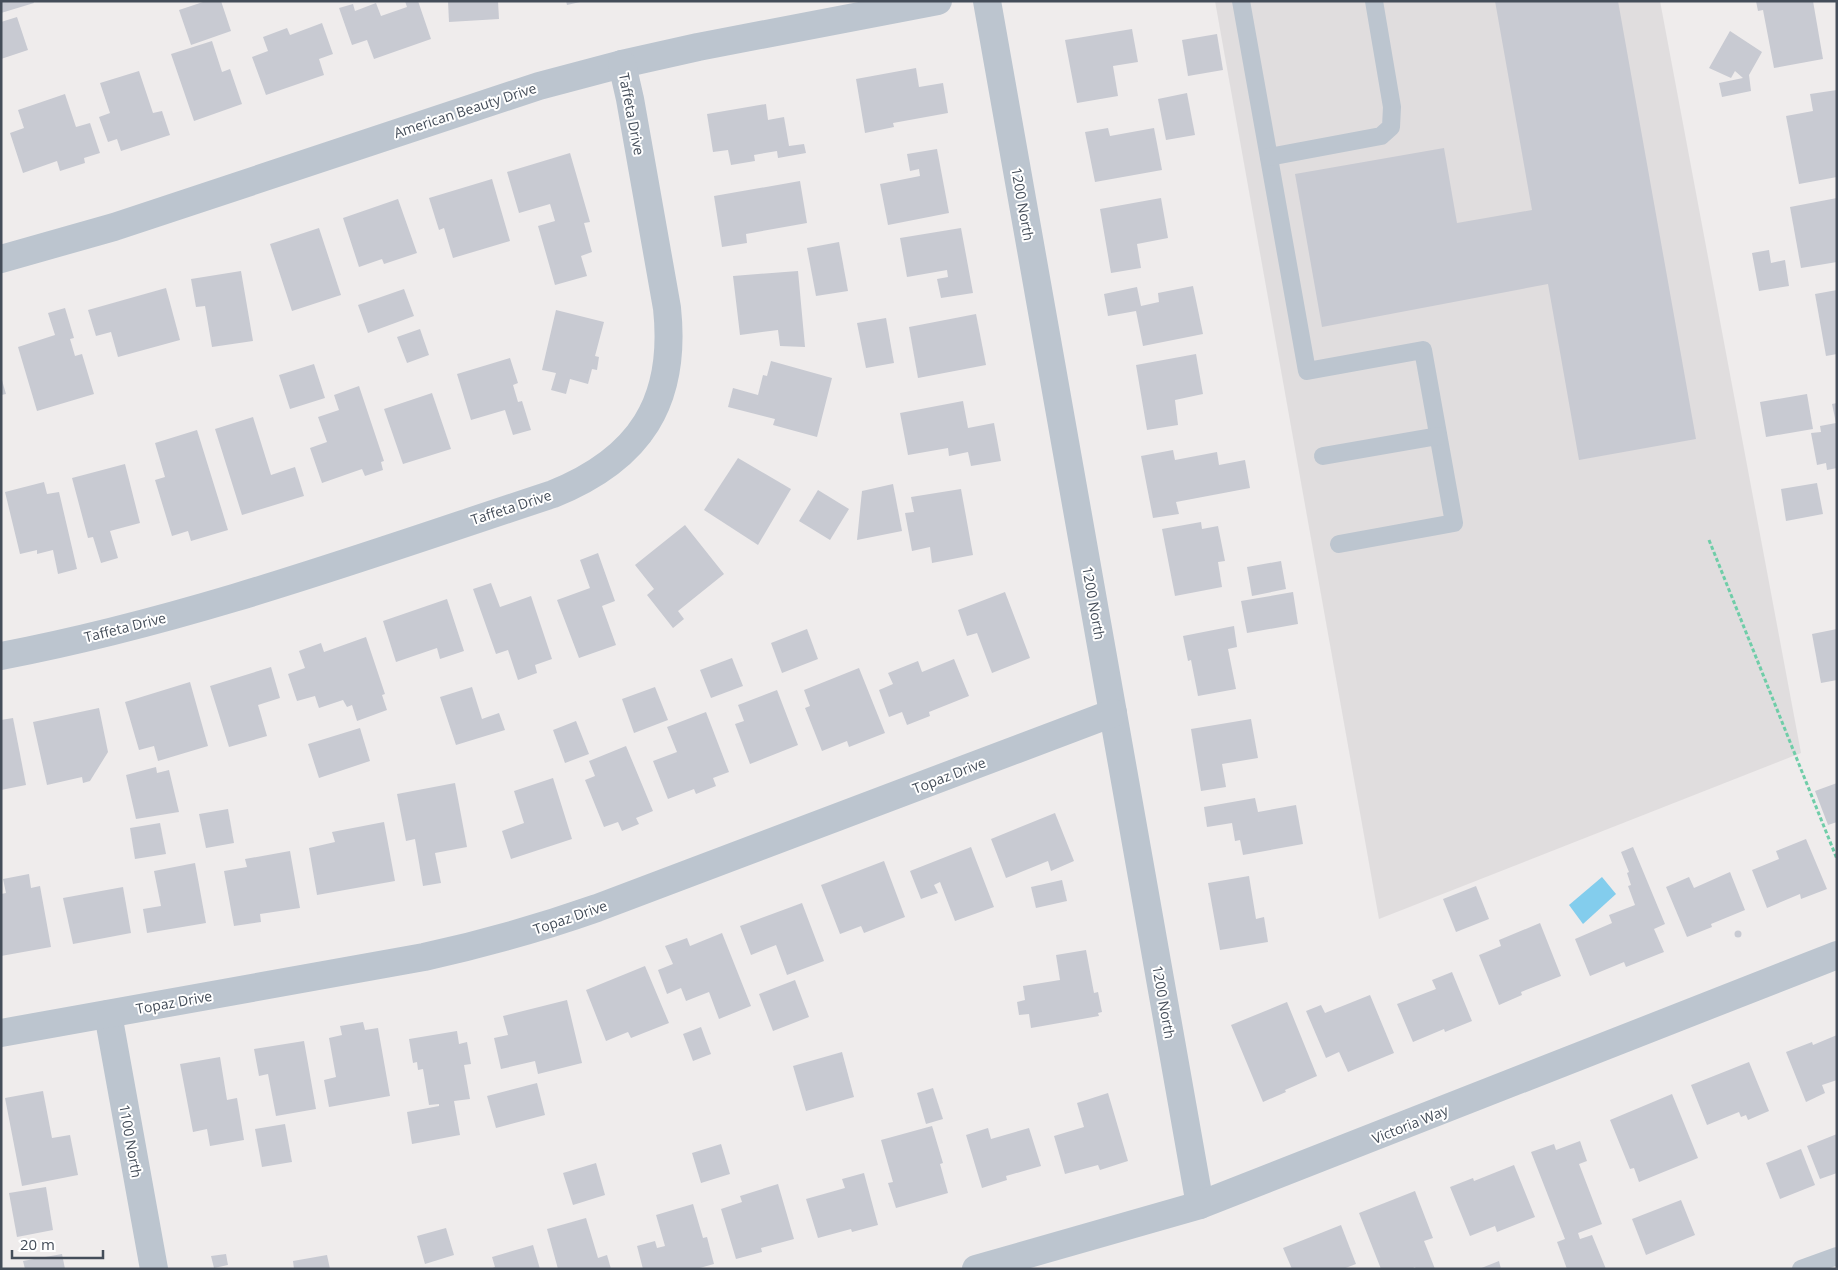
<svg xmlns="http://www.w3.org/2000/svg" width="1838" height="1270" font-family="'Open Sans',sans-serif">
  <rect width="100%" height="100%" fill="#efecec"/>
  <path fill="#e0ddde" d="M1215 1H1660L1801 753 1379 919Z"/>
  <path fill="#83cded" d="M1602 877 1616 894 1583 924 1569 905Z"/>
  <g fill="#c8cad2">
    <path d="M1 1H33L34 3 1 13Z"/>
    <path d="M206 1H221L231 31 191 45 179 10Z"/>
    <path d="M405 1H418L431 39 374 59 367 40 352 45 339 8 353 4 355 11 376 3 381 16 407 7Z"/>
    <path d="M448 1H498L499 19 449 22Z"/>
    <path d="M566 1H580V2L567 5Z"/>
    <path d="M1495 1H1618L1696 439 1579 460 1548 284 1322 327 1295 174 1444 148 1457 223 1532 210Z"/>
    <path d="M1756 1H1813L1823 59 1774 68 1763 10 1758 11Z"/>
    <path d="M17 17 28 50 1 59V22Z"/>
    <path d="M322 23 333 54 319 59 324 75 266 95 252 57 268 51 263 37 287 28 290 35Z"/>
    <path d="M1132 29 1138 62 1113 66 1118 96 1077 103 1065 40Z"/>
    <path d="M1730 31 1762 52 1749 75 1751 91 1722 97 1719 83 1743 78 1735 71 1731 78 1709 68Z"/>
    <path d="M1217 34 1223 70 1188 76 1182 40Z"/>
    <path d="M212 41 222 72 230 69 242 104 194 121 171 54Z"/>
    <path d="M916 68 919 87 943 83 948 113 893 123 894 127 865 133 856 79Z"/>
    <path d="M139 71 153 113 162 111 170 135 121 151 117 139 108 142 99 117 110 113 100 83Z"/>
    <path d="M1837 90V177L1799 184 1786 116 1813 111 1810 94Z"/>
    <path d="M1187 93 1195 135 1166 140 1158 99Z"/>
    <path d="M65 94 76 127 90 123 100 153 84 158 85 163 60 171 57 161 23 173 10 133 24 128 18 110Z"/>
    <path d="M766 104 768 120 784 117 789 146 804 144 806 153 778 158 777 151 754 155 755 161 731 165 728 150 713 152 707 114Z"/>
    <path d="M1108 128 1110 136 1154 128 1162 170 1095 182 1085 132Z"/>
    <path d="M937 149 949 213 888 225 880 184 920 176 919 169 910 171 907 154Z"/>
    <path d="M570 153 590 222 584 223 592 252 581 256 587 276 555 285 538 226 555 221 550 204 519 213 507 172Z"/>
    <path d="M492 179 510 241 453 258 444 228 439 230 429 198Z"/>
    <path d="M800 181 807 223 746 234 747 243 722 247 714 196Z"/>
    <path d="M1161 198 1168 238 1137 244 1141 268 1111 273 1100 209Z"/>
    <path d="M1837 198V262L1801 268 1790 207Z"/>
    <path d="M398 199 417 253 384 264 382 259 359 267 343 218Z"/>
    <path d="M319 228 341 295 292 311 270 244Z"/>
    <path d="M961 228 973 293 941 298 937 279 948 277 947 270 907 277 900 238Z"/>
    <path d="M839 242 848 291 816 296 807 248Z"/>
    <path d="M1769 250 1771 263 1785 260 1789 286 1759 291 1752 253Z"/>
    <path d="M241 271 253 341 212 347 205 306 196 307 191 279Z"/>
    <path d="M798 271 805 347 780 346 778 330 740 335 733 276Z"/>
    <path d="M1193 286 1203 334 1143 346 1136 311 1108 316 1104 294 1137 287 1141 306 1159 302 1158 293Z"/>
    <path d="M166 288 180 340 118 357 111 332 96 336 88 310Z"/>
    <path d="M404 289 414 316 368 333 358 305Z"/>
    <path d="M1837 290V354L1826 356 1815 294Z"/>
    <path d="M65 308 74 338 70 339 75 356 82 354 94 394 37 411 18 347 55 335 48 313Z"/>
    <path d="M556 310 604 322 595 356 599 357 597 370 592 369 588 384 570 379 566 394 551 390 556 373 542 370Z"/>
    <path d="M976 314 986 365 918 378 909 327Z"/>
    <path d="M886 318 894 363 866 368 857 323Z"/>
    <path d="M420 329 429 355 407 363 397 337Z"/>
    <path d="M1196 354 1203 394 1175 400 1178 425 1147 430 1136 365Z"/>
    <path d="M510 358 518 383 513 385 518 402 522 401 531 430 513 435 505 410 471 420 457 374Z"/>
    <path d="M771 361 832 378 817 437 773 425 775 419 728 407 733 388 758 395 763 375 767 376Z"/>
    <path d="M314 364 325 398 290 409 279 375Z"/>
    <path d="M1 377 6 394 1 395Z"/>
    <path d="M359 386 384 461 381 462 383 470 365 476 362 469 322 483 310 448 327 442 318 417 339 410 334 395Z"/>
    <path d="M432 393 451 449 403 464 384 409Z"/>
    <path d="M1807 394 1813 429 1766 437 1760 402Z"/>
    <path d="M963 401 968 428 994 423 1001 461 971 466 968 452 949 456 948 448 908 455 900 413Z"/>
    <path d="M1837 403V468L1827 470 1826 463 1817 465 1811 433 1821 432 1820 426 1836 423 1832 404Z"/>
    <path d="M253 417 271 475 295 467 304 496 242 515 215 429Z"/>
    <path d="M197 430 228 530 191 541 188 531 172 536 155 480 165 477 155 443Z"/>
    <path d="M1173 450 1175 460 1217 452 1219 465 1245 460 1250 488 1176 502 1179 514 1153 518 1141 456Z"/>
    <path d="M738 458 791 489 758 545 704 510Z"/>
    <path d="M125 464 140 523 110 531 118 558 101 563 93 537 88 538 72 478Z"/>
    <path d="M44 482 47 494 59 492 77 569 58 574 53 550 37 554V550L20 554 5 492Z"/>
    <path d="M1817 483 1823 514 1786 521 1781 489Z"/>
    <path d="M893 484 902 531 857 540 862 491Z"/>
    <path d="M961 489 973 555 932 563 930 547 912 551 905 513 914 512 911 497Z"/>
    <path d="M818 490 849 509 830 540 799 521Z"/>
    <path d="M1201 522 1202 529 1218 526 1225 561 1218 562 1222 587 1175 596 1162 529Z"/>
    <path d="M685 525 724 574 678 611 684 619 673 628 647 595 654 589 635 565Z"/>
    <path d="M598 553 615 601 602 606 616 645 579 658 557 600 590 588 580 560Z"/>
    <path d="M1281 561 1286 589 1252 596 1247 567Z"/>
    <path d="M491 583 500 607 531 596 552 659 535 665 537 673 518 680 508 650 496 654 473 589Z"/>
    <path d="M1005 592 1030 658 992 673 977 633 967 636 958 610Z"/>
    <path d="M1293 592 1298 624 1247 633 1241 601Z"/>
    <path d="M447 599 464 651 440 659 437 648 396 662 383 621Z"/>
    <path d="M1234 626 1237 647 1228 649 1236 689 1198 696 1191 660 1188 661 1183 636Z"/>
    <path d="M807 629 818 659 782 673 771 643Z"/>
    <path d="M1837 629V680L1821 683 1812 634Z"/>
    <path d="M366 637 385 694 382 695 387 710 357 721 352 705 347 707 343 700 319 708 315 696 297 701 288 674 305 668 299 651 321 643 324 652Z"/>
    <path d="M732 658 743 686 711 698 700 670Z"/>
    <path d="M954 659 969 696 929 712 930 716 907 725 902 712 889 717 879 690 893 684 888 673 918 661 922 672Z"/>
    <path d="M271 667 280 698 258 705 267 736 229 747 210 686Z"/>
    <path d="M859 668 885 733 849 747 847 741 822 751 805 708 810 706 804 690Z"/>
    <path d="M190 682 208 746 158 761 154 746 139 750 125 702Z"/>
    <path d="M472 687 482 719 499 713 505 730 456 745 440 697Z"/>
    <path d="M655 687 668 720 634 733 622 699Z"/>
    <path d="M777 690 798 745 750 764 735 724 744 721 738 705Z"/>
    <path d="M99 708 108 752 90 781 83 783 82 777 47 785 33 722Z"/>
    <path d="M706 712 729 772 713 778 716 786 696 794 694 789 668 799 653 761 677 752 667 727Z"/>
    <path d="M13 718 26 785 1 790V720Z"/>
    <path d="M1251 719 1258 758 1222 764 1226 787 1201 791 1191 729Z"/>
    <path d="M576 721 589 754 565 763 553 730Z"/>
    <path d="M360 728 370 761 319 778 308 744Z"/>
    <path d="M626 746 653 811 636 818 639 824 622 831 618 822 604 827 585 780 595 776 589 761Z"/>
    <path d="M156 767 157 773 169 770 179 812 136 819 126 775Z"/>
    <path d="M553 778 572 839 511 859 502 831 524 823 514 791Z"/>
    <path d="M455 783 467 847 435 853 441 883 423 886 415 839 406 841 397 794Z"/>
    <path d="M1837 783V822L1828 825 1815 791Z"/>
    <path d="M1255 798 1258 812 1296 805 1303 844 1243 855 1240 840 1235 841 1232 823 1207 827 1204 807Z"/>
    <path d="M228 809 234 843 206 848 199 814Z"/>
    <path d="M1055 813 1074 861 1051 871 1048 861 1006 878 991 839Z"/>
    <path d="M384 822 395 881 317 895 309 848 335 842 332 832Z"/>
    <path d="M160 823 166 854 135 859 130 828Z"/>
    <path d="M1806 839 1827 889 1801 899 1800 894 1767 908 1752 870 1779 859 1776 851Z"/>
    <path d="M971 847 994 907 955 921 940 882 934 885 938 893 921 899 910 871Z"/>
    <path d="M1633 847 1665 924 1654 929 1664 952 1626 967 1624 962 1590 976 1575 939 1612 923 1609 915 1635 905 1628 886 1631 885 1627 873 1629 872 1621 852Z"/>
    <path d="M290 851 300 908 260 914 261 922 234 926 224 871 247 867 245 859Z"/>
    <path d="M884 861 905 917 864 933 861 926 840 934 821 885Z"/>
    <path d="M195 863 206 923 147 933 143 909 161 906 154 871Z"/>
    <path d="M1730 872 1745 910 1711 924 1712 927 1687 937 1666 887 1689 877 1694 888Z"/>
    <path d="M29 874 31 888 40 886 51 947 1 956V894L6 893 3 879Z"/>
    <path d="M1249 876 1256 919 1264 917 1268 942 1220 950 1208 883Z"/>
    <path d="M1062 880 1067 901 1036 908 1031 887Z"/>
    <path d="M1476 886 1489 919 1456 932 1443 899Z"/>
    <path d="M123 887 131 933 73 944 63 898Z"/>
    <path d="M802 903 824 961 787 975 776 945 751 955 740 926Z"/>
    <path d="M1540 923 1561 976 1521 992 1522 995 1499 1005 1479 955 1501 946 1499 940Z"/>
    <circle cx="1738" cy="934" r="3.5"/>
    <path d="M722 933 751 1006 719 1019 709 992 686 1001 681 988 667 994 658 970 673 964 665 946 687 938 690 946Z"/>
    <path d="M1086 950 1094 993 1098 992 1102 1012 1098 1013 1099 1016 1031 1028 1029 1014 1019 1015 1017 1002 1025 1000 1023 986 1060 980 1056 955Z"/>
    <path d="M645 966 669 1023 631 1038 628 1032 606 1041 586 990Z"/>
    <path d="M1452 972 1472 1021 1445 1032 1444 1029 1413 1042 1397 1004 1436 989 1432 980Z"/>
    <path d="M795 980 809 1017 773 1031 759 994Z"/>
    <path d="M1370 995 1394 1053 1348 1072 1339 1052 1326 1058 1306 1011 1321 1005 1325 1013Z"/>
    <path d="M567 1000 582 1063 538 1074 535 1061 501 1069 494 1038 508 1035 503 1016Z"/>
    <path d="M1287 1002 1317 1076 1285 1090 1286 1092 1263 1102 1231 1025Z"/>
    <path d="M363 1022 365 1030 378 1028 390 1096 329 1107 324 1080 336 1077 329 1038 342 1035 340 1026Z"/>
    <path d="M701 1027 711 1054 693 1061 683 1034Z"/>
    <path d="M457 1031 459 1044 467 1042 471 1064 464 1065 470 1099 454 1101 460 1135 412 1144 407 1112 439 1106V1104L429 1105 423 1069 418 1070 417 1062 413 1063 409 1039Z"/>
    <path d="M1837 1035V1080L1822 1085 1825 1093 1806 1102 1786 1052 1812 1042 1813 1045Z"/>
    <path d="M304 1041 316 1109 276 1116 268 1074 259 1076 254 1049Z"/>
    <path d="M842 1052 854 1097 806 1111 793 1066Z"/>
    <path d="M220 1057 227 1100 237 1098 244 1140 210 1146 207 1129 193 1132 180 1064Z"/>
    <path d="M1749 1062 1769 1111 1748 1120 1746 1115 1741 1117 1739 1112 1707 1125 1691 1085Z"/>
    <path d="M537 1083 545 1115 496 1128 487 1096Z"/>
    <path d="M933 1088 943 1119 926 1124 917 1093Z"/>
    <path d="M43 1091 52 1138 70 1135 78 1175 22 1186 5 1098Z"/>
    <path d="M1108 1093 1128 1161 1100 1170 1098 1165 1065 1174 1054 1136 1084 1127 1077 1103Z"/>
    <path d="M1672 1094 1698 1158 1639 1182 1634 1168 1630 1169 1610 1120Z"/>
    <path d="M285 1124 292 1162 262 1167 255 1129Z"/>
    <path d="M932 1126 943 1163 940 1164 948 1193 896 1208 888 1183 893 1182 881 1140Z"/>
    <path d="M988 1128 991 1139 1029 1128 1041 1166 1006 1176 1007 1180 982 1188 966 1135Z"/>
    <path d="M1837 1134V1173L1820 1179 1807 1146Z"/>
    <path d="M1580 1141 1587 1161 1579 1164 1602 1224 1578 1233 1580 1239 1592 1235 1606 1269H1567L1557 1242 1565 1239 1531 1152 1554 1144 1556 1150Z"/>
    <path d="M721 1144 730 1174 701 1183 692 1153Z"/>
    <path d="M1801 1149 1815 1185 1780 1199 1766 1163Z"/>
    <path d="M596 1163 605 1195 573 1205 563 1173Z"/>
    <path d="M1514 1165 1535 1217 1497 1232 1495 1226 1470 1236 1450 1187 1473 1178 1474 1181Z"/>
    <path d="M864 1173 878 1225 852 1232 851 1229 818 1238 806 1199 845 1188 842 1179Z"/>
    <path d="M778 1184 794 1239 761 1248 762 1252 736 1259 721 1209 742 1202 740 1196Z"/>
    <path d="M46 1187 53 1230 17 1237 9 1193Z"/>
    <path d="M1415 1191 1433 1238 1424 1241 1435 1269H1416L1415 1267 1411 1269H1381L1359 1213Z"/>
    <path d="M1681 1200 1695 1235 1646 1255 1632 1219Z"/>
    <path d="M693 1204 703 1238 707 1237 714 1264 696 1269H643L637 1246 655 1241 657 1248 665 1246 656 1215Z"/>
    <path d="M586 1218 598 1258 607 1255 611 1269H558L547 1229Z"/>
    <path d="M1341 1225 1356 1264 1343 1269H1292L1283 1248Z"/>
    <path d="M446 1228 454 1255 425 1264 417 1236Z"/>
    <path d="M533 1245 540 1269H490L495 1267 492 1257Z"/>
    <path d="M62 1254 65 1269H25L23 1261Z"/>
    <path d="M226 1254 228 1265 214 1268 211 1256Z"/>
    <path d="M327 1255 330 1269H294L293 1261Z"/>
    <path d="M1499 1261 1501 1269H1479Z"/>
  </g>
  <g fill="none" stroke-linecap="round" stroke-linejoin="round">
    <path stroke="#6fcda8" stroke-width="3" stroke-dasharray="4 2.5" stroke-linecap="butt" d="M1709 540 1837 859"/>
    <g stroke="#bcc5cf" stroke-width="18">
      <path d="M1241 1 1307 371 1423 350 1454 523 1339 544"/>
      <path d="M1269 157 1381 136 1391 127 1392 107 1374 1"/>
      <path d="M1323 456 1438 436"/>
      <path d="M1801 1269 1837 1256"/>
    </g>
    <g stroke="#bcc5cf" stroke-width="28">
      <path d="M987 1 1200 1205"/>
      <path d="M1 259 114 227 539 86 622 64 698 47 938 1"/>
      <path d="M1 656C190 620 371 554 553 494 640 459 677 402 667 308L630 99 622 64"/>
      <path d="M108 1014 154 1269"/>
      <path d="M1 1033 424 957C483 944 540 928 597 908L1113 713"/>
      <path d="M976 1269 1200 1205 1837 955"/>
    </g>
  </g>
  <g text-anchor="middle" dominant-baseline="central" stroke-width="4" stroke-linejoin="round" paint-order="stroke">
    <g font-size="14" fill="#444d59" stroke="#fff">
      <text transform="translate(465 110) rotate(-18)">American Beauty Drive</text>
      <text transform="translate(632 114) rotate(79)">Taffeta Drive</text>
      <text transform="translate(1023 204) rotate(80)">1200 North</text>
      <text transform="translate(511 507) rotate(-18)">Taffeta Drive</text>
      <text transform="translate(1094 603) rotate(80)">1200 North</text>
      <text transform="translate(125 627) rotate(-14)">Taffeta Drive</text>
      <text transform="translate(949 775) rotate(-21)">Topaz Drive</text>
      <text transform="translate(570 917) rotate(-19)">Topaz Drive</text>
      <text transform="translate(174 1002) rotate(-10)">Topaz Drive</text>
      <text transform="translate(1164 1002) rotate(80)">1200 North</text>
      <text transform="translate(1410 1124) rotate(-22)">Victoria Way</text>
      <text transform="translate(131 1141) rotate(80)">1100 North</text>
    </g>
  </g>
  <rect width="1838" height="1270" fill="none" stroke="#444d59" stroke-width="5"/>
  <path d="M12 1250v8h91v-8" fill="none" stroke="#444d59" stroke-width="2.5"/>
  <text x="20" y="1250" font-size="15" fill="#444d59" stroke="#ffffff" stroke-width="4" paint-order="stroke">20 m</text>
</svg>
